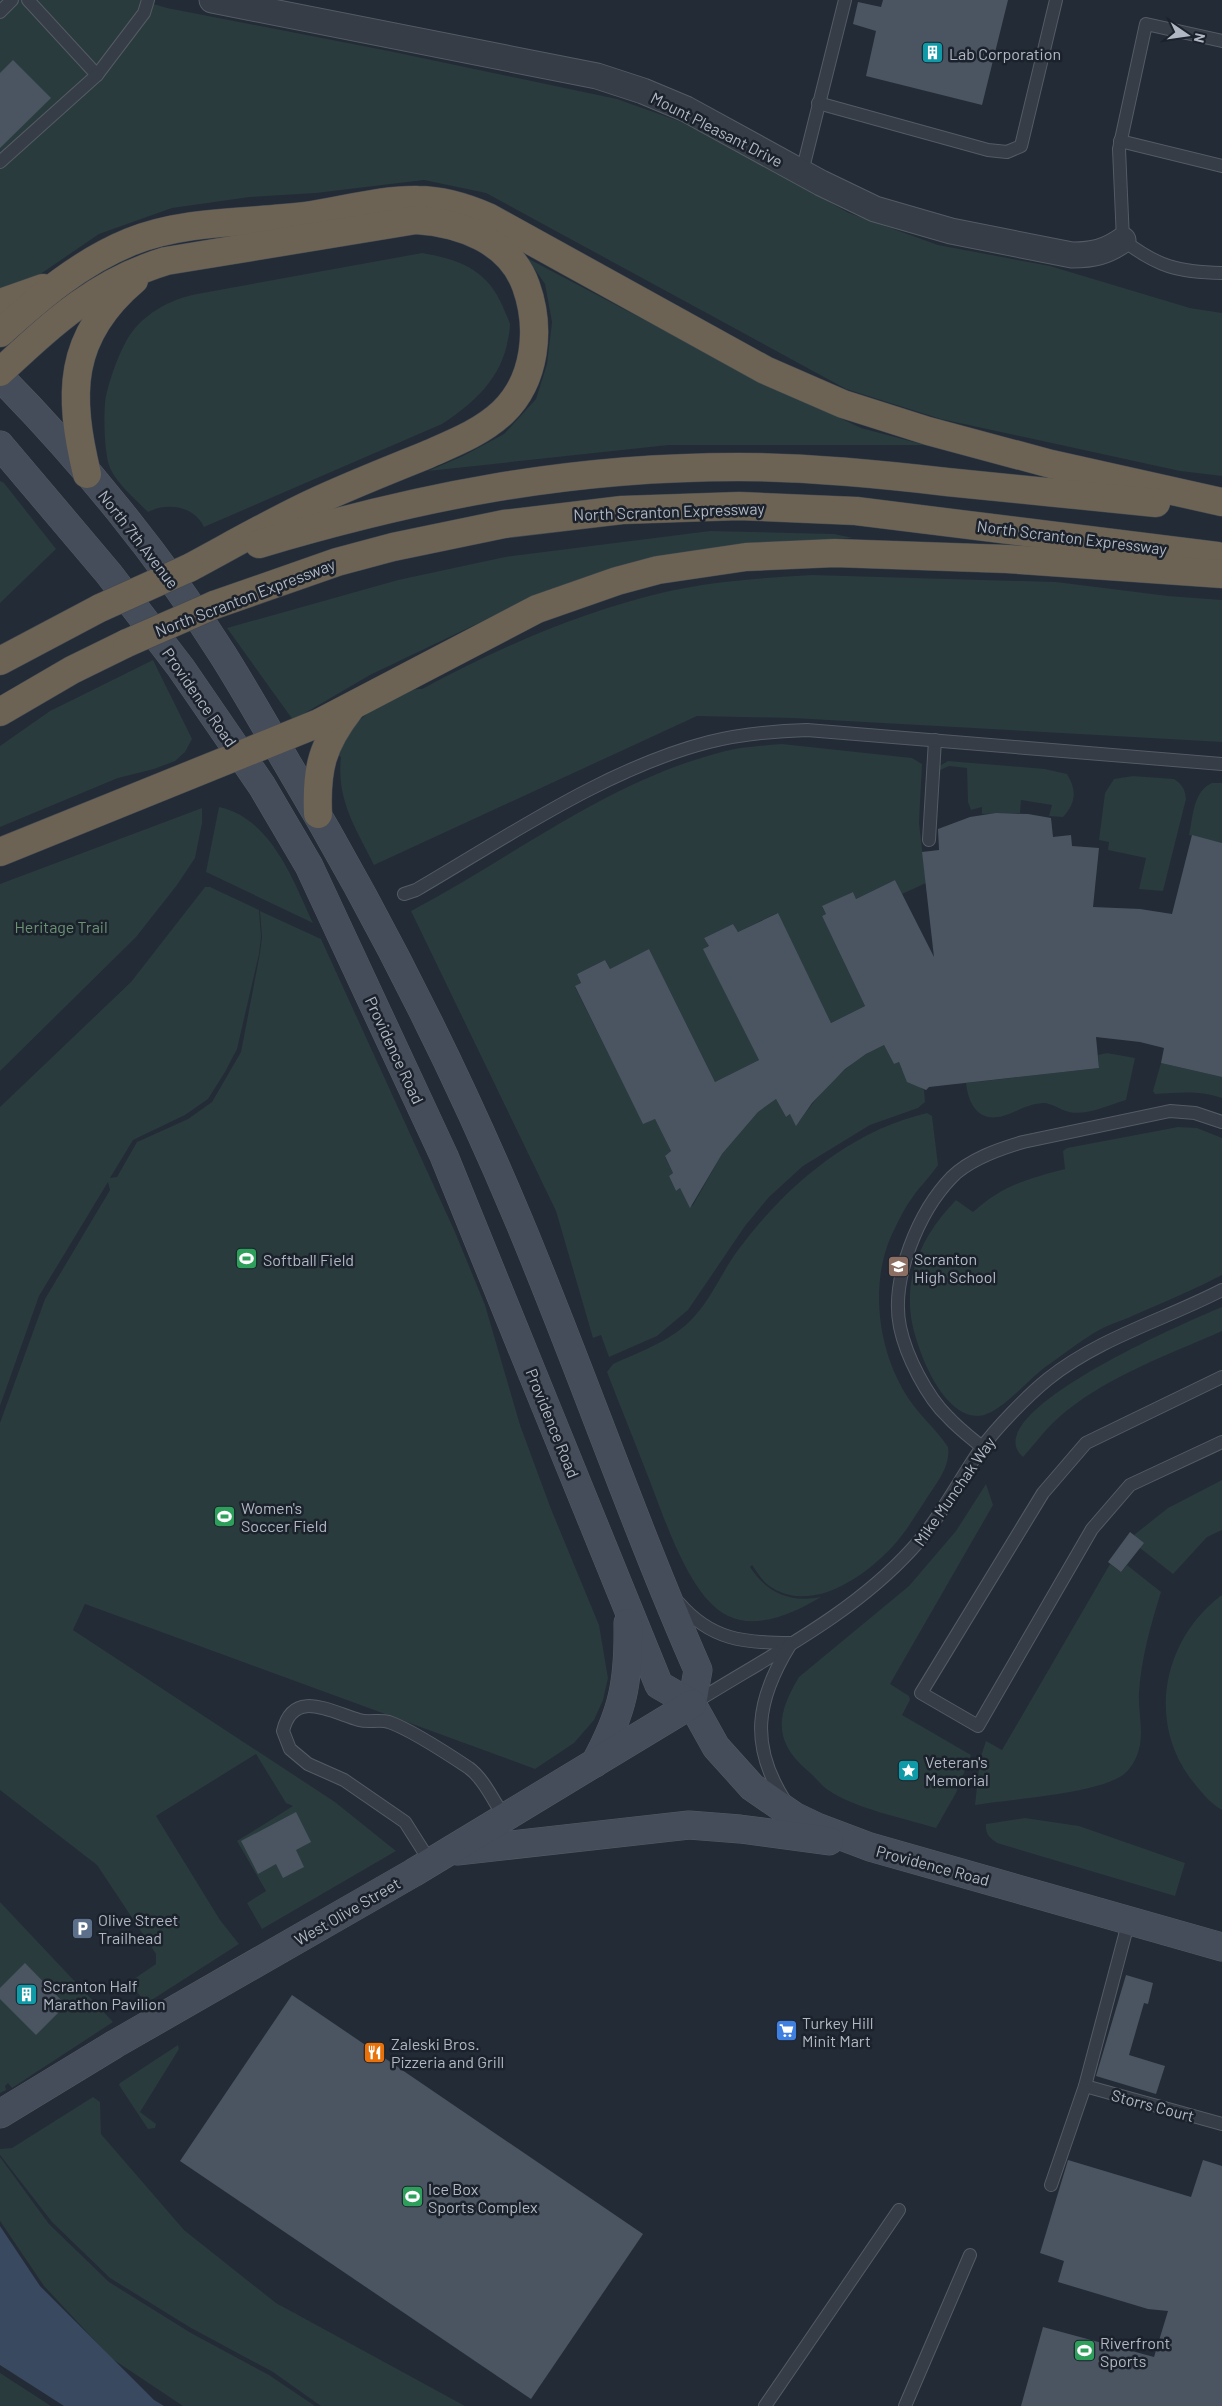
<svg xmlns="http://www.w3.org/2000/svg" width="1222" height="2406" font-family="Barlow,sans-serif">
  <rect width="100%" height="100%" fill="#232b36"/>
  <g fill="#293b3c">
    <path d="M0 0H140L167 8 389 51 617 99 690 125 849 213 938 245 1050 266 1190 308 1222 313V476L1180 471 941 419 846 389 486 193 424 180 316 193 250 197 172 208 99 234 39 275 0 292Z"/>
    <path d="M422 253C459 259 488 270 503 307 505 312 508 318 510 324 510 329 509 335 508 339 502 378 473 404 442 424L204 527C194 506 167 502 148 512 136 500 117 484 110 468 104 454 103 411 106 396 110 378 121 346 132 332 148 311 172 299 197 294Z"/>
    <path d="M527 258 747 374 861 428 925 445H669L428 471 463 456 504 434 536 399 547 364 552 322 545 284Z"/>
    <path d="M0 481 4 483 56 549 0 603Z"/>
    <path d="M710 531 834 534 853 538 768 542 531 598 370 675 293 720 227 628 398 580 505 557Z"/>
    <path d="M812 575 1056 582 1168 596 1222 600V742L792 718 697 716 374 865C356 829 336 799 341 757L338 755C341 748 344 740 348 733 360 715 400 687 422 689 498 648 580 612 665 592 713 581 763 578 812 575Z"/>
    <path d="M153 660 192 739 185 752 175 761 154 769 118 778 0 827V746L50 711Z"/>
    <path d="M782 744 912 758 922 764 919 823 926 883 902 894 895 880 856 899 853 892 822 907 826 914 822 916 865 1006 831 1023 777 913 738 932 733 924 704 938 709 946 704 949 759 1060 715 1082 649 949 610 969 605 960 577 974 581 983 575 987 643 1123 655 1119 671 1151 665 1157 673 1173 669 1176 676 1191 680 1188 690 1207 693 1205 722 1154 758 1112 776 1099 786 1117 790 1114 799 1122C821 1090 848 1061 884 1045L894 1064 899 1062 902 1070 921 1058 920 1087 924 1090 925 1102 918 1108 870 1125 803 1166 769 1197 745 1226 688 1310 657 1336 609 1357 601 1335 593 1338 556 1211 411 911C513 857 605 783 718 753 738 747 760 746 782 744Z"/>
    <path d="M948 761 1045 769 1067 774C1077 790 1076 803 1063 817L1049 816 1052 805 1021 800 1020 813 982 814V807L971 810 968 802 967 768 949 766 938 771 936 768Z"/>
    <path d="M1133 776 1174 779C1182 784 1185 789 1186 799L1163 891 1139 889 1146 858 1108 850 1109 842 1099 840 1105 793 1114 779Z"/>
    <path d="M1212 783H1222V843L1189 835C1193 817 1193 791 1212 783Z"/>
    <path d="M219 807C271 818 293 880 313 923L206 872Z"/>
    <path d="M202 808V823L195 858 177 885 136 937 0 1071V884Z"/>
    <path d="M205 887H210L259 910 261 937 259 954 237 1049 225 1072 208 1099 185 1115 133 1140 110 1178 117 1177 137 1142 188 1119 212 1102 241 1052 260 953 262 937 260 911 321 939 455 1232 485 1305 520 1425 551 1509 599 1625 608 1678 603 1700 594 1720 574 1743 535 1769 85 1604 73 1630 335 1802 396 1851 262 1929 247 1903 266 1891 237 1841 293 1806 286 1803 256 1754 156 1816 220 1920 239 1944 147 2003 133 1988 131 1981 156 1964V1954L103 1874 97 1865 0 1790V1423L45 1299 110 1190 108 1182 39 1296 0 1406V1107L131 982Z"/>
    <path d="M1107 1053 1135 1058 1126 1100C1109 1105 1086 1116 1069 1112 1060 1110 1052 1103 1043 1103 1028 1104 1016 1112 1003 1116 978 1123 968 1103 966 1083L1099 1068 1098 1055Z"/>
    <path d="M1161 1063 1222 1077V1098C1196 1090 1181 1093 1155 1094L1153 1091Z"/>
    <path d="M927 1113 932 1116 938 1165C931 1176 920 1186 912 1198 905 1207 900 1218 895 1228 868 1280 877 1351 909 1399 920 1416 937 1430 948 1447 951 1467 935 1485 925 1501 915 1516 906 1532 894 1545 865 1577 810 1616 768 1585 761 1579 757 1572 752 1565L750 1567C767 1593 790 1603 821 1597 795 1613 757 1630 728 1616 688 1597 663 1513 647 1474 634 1440 620 1406 607 1372L613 1364C639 1352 668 1342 689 1322 710 1302 721 1273 738 1250 784 1188 849 1131 927 1113Z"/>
    <path d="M1178 1127 1197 1128 1222 1138V1275C1195 1289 1167 1301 1139 1313 1127 1319 1113 1323 1101 1329 1081 1340 1063 1355 1044 1368 1028 1380 998 1416 978 1416 942 1416 918 1352 912 1323 903 1274 923 1234 956 1200L973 1212C1003 1185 1027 1179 1065 1169L1063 1151 1067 1148Z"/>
    <path d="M1222 1307V1331C1166 1356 1102 1378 1056 1420 1044 1431 1034 1445 1023 1457 972 1413 1195 1318 1222 1307Z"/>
    <path d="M1222 1480V1530L1207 1537 1173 1574 1140 1548 1134 1535 1168 1508Z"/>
    <path d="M986 1484 993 1505 890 1684 909 1696 910 1700 902 1715 971 1755 956 1793 936 1828C903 1818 856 1809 828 1790 821 1785 815 1777 808 1771 773 1741 776 1715 799 1677L909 1586 956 1531Z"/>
    <path d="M1110 1564 1121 1572 1127 1565 1161 1592C1151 1624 1141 1659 1139 1693 1138 1712 1144 1731 1139 1749 1137 1758 1131 1769 1123 1775 1096 1794 1011 1799 975 1805L980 1759 986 1741 1002 1750Z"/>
    <path d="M1222 1595V1810C1209 1803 1199 1789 1190 1778 1146 1718 1165 1637 1222 1595Z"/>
    <path d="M1025 1818 1079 1826 1185 1863 1175 1896 997 1843C990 1838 985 1834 986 1824Z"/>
    <path d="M0 1902 113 2022 12 2088 8 2083 5 2086 6 2090 0 2093Z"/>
    <path d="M178 2045 179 2049 140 2112 156 2124 155 2128 148 2129 119 2085 120 2083Z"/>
    <path d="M93 2097 100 2102 101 2134 184 2230 276 2303 465 2406H321L273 2372 191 2328 110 2278 52 2222 0 2155V2149L12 2148Z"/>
    <path d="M0 2157 49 2224 109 2282 191 2333 269 2375 315 2406H183L111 2358 44 2286 0 2221Z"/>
    <path d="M0 2373 51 2406H0Z"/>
  </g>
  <path fill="#39495f" d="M0 2226 40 2286 154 2400 164 2406H64L0 2365Z"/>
  <g fill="#4b5562">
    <path d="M883 0H1008L982 105 866 76 876 31 853 24 858 2 881 7Z"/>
    <path d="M13 60 51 98 0 148V73Z"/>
    <path d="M996 813 1028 814 1051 818 1053 837 1071 835 1072 846 1099 848 1093 907 1140 909 1172 914 1192 835 1222 843V1077L1161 1063 1164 1048 1140 1042 1096 1037 1099 1068 929 1087 926 1090 907 1082 899 1062 894 1064 884 1045 866 1054 845 1069 812 1103 796 1126 790 1114 786 1117 776 1099 758 1112 722 1154 690 1208 680 1188 676 1191 669 1176 673 1173 665 1156 671 1151 655 1119 643 1124 575 986 581 983 577 974 605 960 610 969 649 949 715 1082 759 1060 703 949 709 946 704 938 733 924 738 932 778 913 831 1023 865 1006 822 916 826 914 822 906 853 892 856 899 895 880 934 957 922 852 939 850 938 829 970 817Z"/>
    <path d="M1130 1532 1144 1543 1121 1572 1108 1562Z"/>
    <path d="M296 1812 311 1842 296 1850 304 1867 283 1878 276 1864 258 1874 241 1841Z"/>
    <path d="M25 1963 66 2005 36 2035 0 1999V1988Z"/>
    <path d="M1126 1975 1153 1983 1148 2004 1144 2003 1129 2055 1165 2066 1156 2094 1096 2076Z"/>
    <path d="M292 1995 643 2234 531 2399 180 2161Z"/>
    <path d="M1068 2160 1191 2197 1203 2160 1222 2166V2406H1021L1043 2327 1154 2357 1168 2311 1148 2309 1058 2282 1064 2261 1040 2253Z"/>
  </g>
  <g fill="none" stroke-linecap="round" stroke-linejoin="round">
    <defs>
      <g id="service">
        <path d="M28 0 97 75 144 13 148 0"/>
        <path d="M0 12 12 0"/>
        <path d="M1222 41 1146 24 1119 149 1123 240C1158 267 1178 272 1222 273"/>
        <path d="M818 103 988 150 1007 152 1021 146 1056 0"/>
        <path d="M1120 141 1222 166"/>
        <path d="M0 162 97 75"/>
        <path d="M802 172 845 0"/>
        <path d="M929 840 935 740"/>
        <path d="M404 894 416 890C507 837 607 768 709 742 741 734 775 731 807 730L1222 764"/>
        <path d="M1222 1377 1086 1443 1043 1493 921 1693 978 1726 1092 1529 1130 1485 1222 1442"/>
        <path d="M982 1447C971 1438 958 1428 948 1417 927 1397 906 1356 900 1327 890 1279 919 1211 952 1177 970 1159 999 1149 1023 1142L1170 1111 1195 1113 1222 1122"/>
        <path d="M679 1603C711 1640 744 1643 791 1643"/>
        <path d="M694 1703C769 1656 852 1615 912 1549 939 1520 958 1482 980 1450 996 1428 1027 1396 1048 1379 1099 1338 1164 1320 1222 1290"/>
        <path d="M785 1801C749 1745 756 1700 790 1645"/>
        <path d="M431 1863 405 1822 344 1780 308 1764 290 1749 283 1731C293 1688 331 1712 359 1720 369 1723 379 1719 389 1722 409 1729 451 1756 469 1768 484 1779 494 1802 505 1818"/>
        <path d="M1085 2086 1222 2124"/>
        <path d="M1051 2185 1085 2086 1129 1920"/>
        <path d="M765 2406 899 2210"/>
        <path d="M905 2406 970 2255"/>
      </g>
      <path id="minor" d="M212 0 597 76 643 91 686 109 821 183 875 209 951 231 1072 255C1093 255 1106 252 1123 240"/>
      <g id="secondary">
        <path d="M0 377C81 459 161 557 223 655 245 690 266 727 287 763 375 910 453 1063 519 1221 581 1369 633 1522 698 1670L692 1704"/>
        <path d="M0 445 109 574 181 668 262 786 309 866 444 1156 659 1685 692 1704 716 1747 752 1787 794 1816 817 1827 870 1847 1222 1947"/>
        <path d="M595 1763C623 1712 629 1682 628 1623"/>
        <path d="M457 1851 689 1825 740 1829 829 1841"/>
        <path d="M0 2114 115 2044 413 1873 692 1704"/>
      </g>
      <g id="motorway">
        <path d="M0 303 43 288"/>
        <path d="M0 333C40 297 79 263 130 242 184 220 248 223 306 216 342 211 381 199 418 200 443 200 465 207 488 217L765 370 843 404 928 431 1051 464 1222 502"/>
        <path d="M0 372C53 323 96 282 166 261L416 220C460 223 510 240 526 286 541 328 536 380 503 412 481 433 451 444 424 456 389 470 354 484 319 500 275 520 232 545 189 568"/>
        <path d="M87 474C68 395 67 337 134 280"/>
        <path d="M259 544C420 496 569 467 738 467 808 467 878 474 947 482 1017 489 1086 496 1156 503"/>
        <path d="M214 605 337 562 393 547 504 524 622 510 739 506 856 511 1217 556"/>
        <path d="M0 661 100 608"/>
        <path d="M0 712 72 670 127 643"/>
        <path d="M318 814C316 769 322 745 350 709"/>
        <path d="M0 852 319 723 537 609 617 581 658 570 746 557 835 553 1007 559 1222 574"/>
      </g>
    </defs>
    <use href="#service" stroke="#545b65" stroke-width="14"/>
    <use href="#minor" stroke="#545b65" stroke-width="27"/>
    <use href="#secondary" stroke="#545b65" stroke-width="29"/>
    <use href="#motorway" stroke="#414852" stroke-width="29"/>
    <use href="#service" stroke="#363d47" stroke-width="12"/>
    <use href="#minor" stroke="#363d47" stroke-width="25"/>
    <use href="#secondary" stroke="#454c5a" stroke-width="28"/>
    <use href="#motorway" stroke="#6c6354" stroke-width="28"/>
    <defs>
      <g id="motorway-bridge">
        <path d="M100 608 189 568"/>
        <path d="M127 643 214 605"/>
      </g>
    </defs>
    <use href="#motorway-bridge" stroke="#414852" stroke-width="29" stroke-linecap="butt"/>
    <use href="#motorway-bridge" stroke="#6c6354" stroke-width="28"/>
  </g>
  <defs>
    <symbol id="building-square" viewBox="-11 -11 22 22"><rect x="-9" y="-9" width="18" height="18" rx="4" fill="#0f9aa8" stroke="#1c222c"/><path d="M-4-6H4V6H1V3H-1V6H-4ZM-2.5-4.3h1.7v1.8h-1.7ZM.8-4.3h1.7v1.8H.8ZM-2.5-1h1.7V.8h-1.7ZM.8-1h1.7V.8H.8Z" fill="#fff"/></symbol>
    <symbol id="stadium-square" viewBox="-11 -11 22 22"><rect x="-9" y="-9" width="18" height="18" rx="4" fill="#2e9e5b" stroke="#1c222c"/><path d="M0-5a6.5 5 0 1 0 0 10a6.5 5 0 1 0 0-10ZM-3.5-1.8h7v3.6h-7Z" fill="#fff"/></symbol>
    <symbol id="school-square" viewBox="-11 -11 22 22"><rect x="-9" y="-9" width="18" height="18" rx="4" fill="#8d6e63" stroke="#1c222c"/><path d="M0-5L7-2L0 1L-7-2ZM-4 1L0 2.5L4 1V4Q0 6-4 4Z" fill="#fff"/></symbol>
    <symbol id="sight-square" viewBox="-11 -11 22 22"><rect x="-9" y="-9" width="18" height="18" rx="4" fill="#0f9aa8" stroke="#1c222c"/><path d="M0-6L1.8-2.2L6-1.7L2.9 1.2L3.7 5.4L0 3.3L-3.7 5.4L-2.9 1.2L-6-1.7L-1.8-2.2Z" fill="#fff"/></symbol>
    <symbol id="parking-square" viewBox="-11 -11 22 22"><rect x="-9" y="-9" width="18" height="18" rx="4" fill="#5c6f8a" stroke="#1c222c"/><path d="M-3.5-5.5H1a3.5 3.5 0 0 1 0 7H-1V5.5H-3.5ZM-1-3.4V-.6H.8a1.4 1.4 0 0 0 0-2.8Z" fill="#fff"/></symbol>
    <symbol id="supermarket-square" viewBox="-11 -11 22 22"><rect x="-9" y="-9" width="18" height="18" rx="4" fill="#3f7fe0" stroke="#1c222c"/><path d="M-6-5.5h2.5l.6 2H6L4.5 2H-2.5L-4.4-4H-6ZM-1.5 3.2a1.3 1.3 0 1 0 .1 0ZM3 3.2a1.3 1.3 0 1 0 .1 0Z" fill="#fff"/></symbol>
    <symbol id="restaurant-square" viewBox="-11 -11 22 22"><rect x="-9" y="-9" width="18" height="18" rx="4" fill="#e8710a" stroke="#1c222c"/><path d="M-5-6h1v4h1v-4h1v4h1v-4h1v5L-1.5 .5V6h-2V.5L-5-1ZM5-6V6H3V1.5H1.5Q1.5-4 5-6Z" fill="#fff"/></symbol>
  </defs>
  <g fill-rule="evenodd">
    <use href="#building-square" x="920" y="40" width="25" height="25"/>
    <use href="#stadium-square" x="234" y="1246" width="25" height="25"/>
    <use href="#school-square" x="886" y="1254" width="25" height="25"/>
    <use href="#stadium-square" x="212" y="1504" width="25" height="25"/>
    <use href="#sight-square" x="896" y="1758" width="25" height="25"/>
    <use href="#parking-square" x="70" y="1916" width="25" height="25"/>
    <use href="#building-square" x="14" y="1982" width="25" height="25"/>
    <use href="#supermarket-square" x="774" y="2018" width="25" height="25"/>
    <use href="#restaurant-square" x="362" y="2040" width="25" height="25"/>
    <use href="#stadium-square" x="400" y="2184" width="25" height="25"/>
    <use href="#stadium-square" x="1072" y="2338" width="25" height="25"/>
  </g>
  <g text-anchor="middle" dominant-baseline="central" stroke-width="5" stroke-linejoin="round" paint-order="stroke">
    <g font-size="16" fill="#b1b8c3" stroke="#1c222c" text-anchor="start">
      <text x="949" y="53">Lab Corporation</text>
      <text x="914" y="1258">Scranton<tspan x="914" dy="18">High School</tspan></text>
      <text x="263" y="1259">Softball Field</text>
      <text x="241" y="1507">Women's<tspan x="241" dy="18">Soccer Field</tspan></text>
      <text x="925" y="1761">Veteran's<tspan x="925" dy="18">Memorial</tspan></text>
      <text x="98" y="1919">Olive Street<tspan x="98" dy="18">Trailhead</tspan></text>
      <text x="43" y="1985">Scranton Half<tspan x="43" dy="18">Marathon Pavilion</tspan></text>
      <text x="802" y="2022">Turkey Hill<tspan x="802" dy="18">Minit Mart</tspan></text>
      <text x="391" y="2043">Zaleski Bros.<tspan x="391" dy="18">Pizzeria and Grill</tspan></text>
      <text x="428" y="2188">Ice Box<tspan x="428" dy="18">Sports Complex</tspan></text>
      <text x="1100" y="2342">Riverfront<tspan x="1100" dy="18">Sports</tspan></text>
    </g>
    <g font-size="16" fill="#b1b8c3" stroke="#1c222c">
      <text transform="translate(717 129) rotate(27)">Mount Pleasant Drive</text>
      <text transform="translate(669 511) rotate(-2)">North Scranton Expressway</text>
      <text transform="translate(1072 537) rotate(7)">North Scranton Expressway</text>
      <text transform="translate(139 539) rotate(52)">North 7th Avenue</text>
      <text transform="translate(245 597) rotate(-21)">North Scranton Expressway</text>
      <text transform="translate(200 697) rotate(55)">Providence Road</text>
      <text transform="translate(395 1050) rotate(65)">Providence Road</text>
      <text transform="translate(553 1423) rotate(68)">Providence Road</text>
      <text transform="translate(954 1491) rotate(-55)">Mike Munchak Way</text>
      <text transform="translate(933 1865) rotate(15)">Providence Road</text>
      <text transform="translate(347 1911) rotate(-30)">West Olive Street</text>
      <text transform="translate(1153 2105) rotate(15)">Storrs Court</text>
    </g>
    <g font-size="16" fill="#6a9273" stroke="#1c222c">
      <text x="61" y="926">Heritage Trail</text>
    </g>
  </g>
  <g transform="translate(1187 35) rotate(103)" stroke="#1c222c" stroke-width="4" paint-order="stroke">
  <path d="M0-4L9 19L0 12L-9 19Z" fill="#b1b8c3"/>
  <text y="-8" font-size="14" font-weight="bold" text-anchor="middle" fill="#b1b8c3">N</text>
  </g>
</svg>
